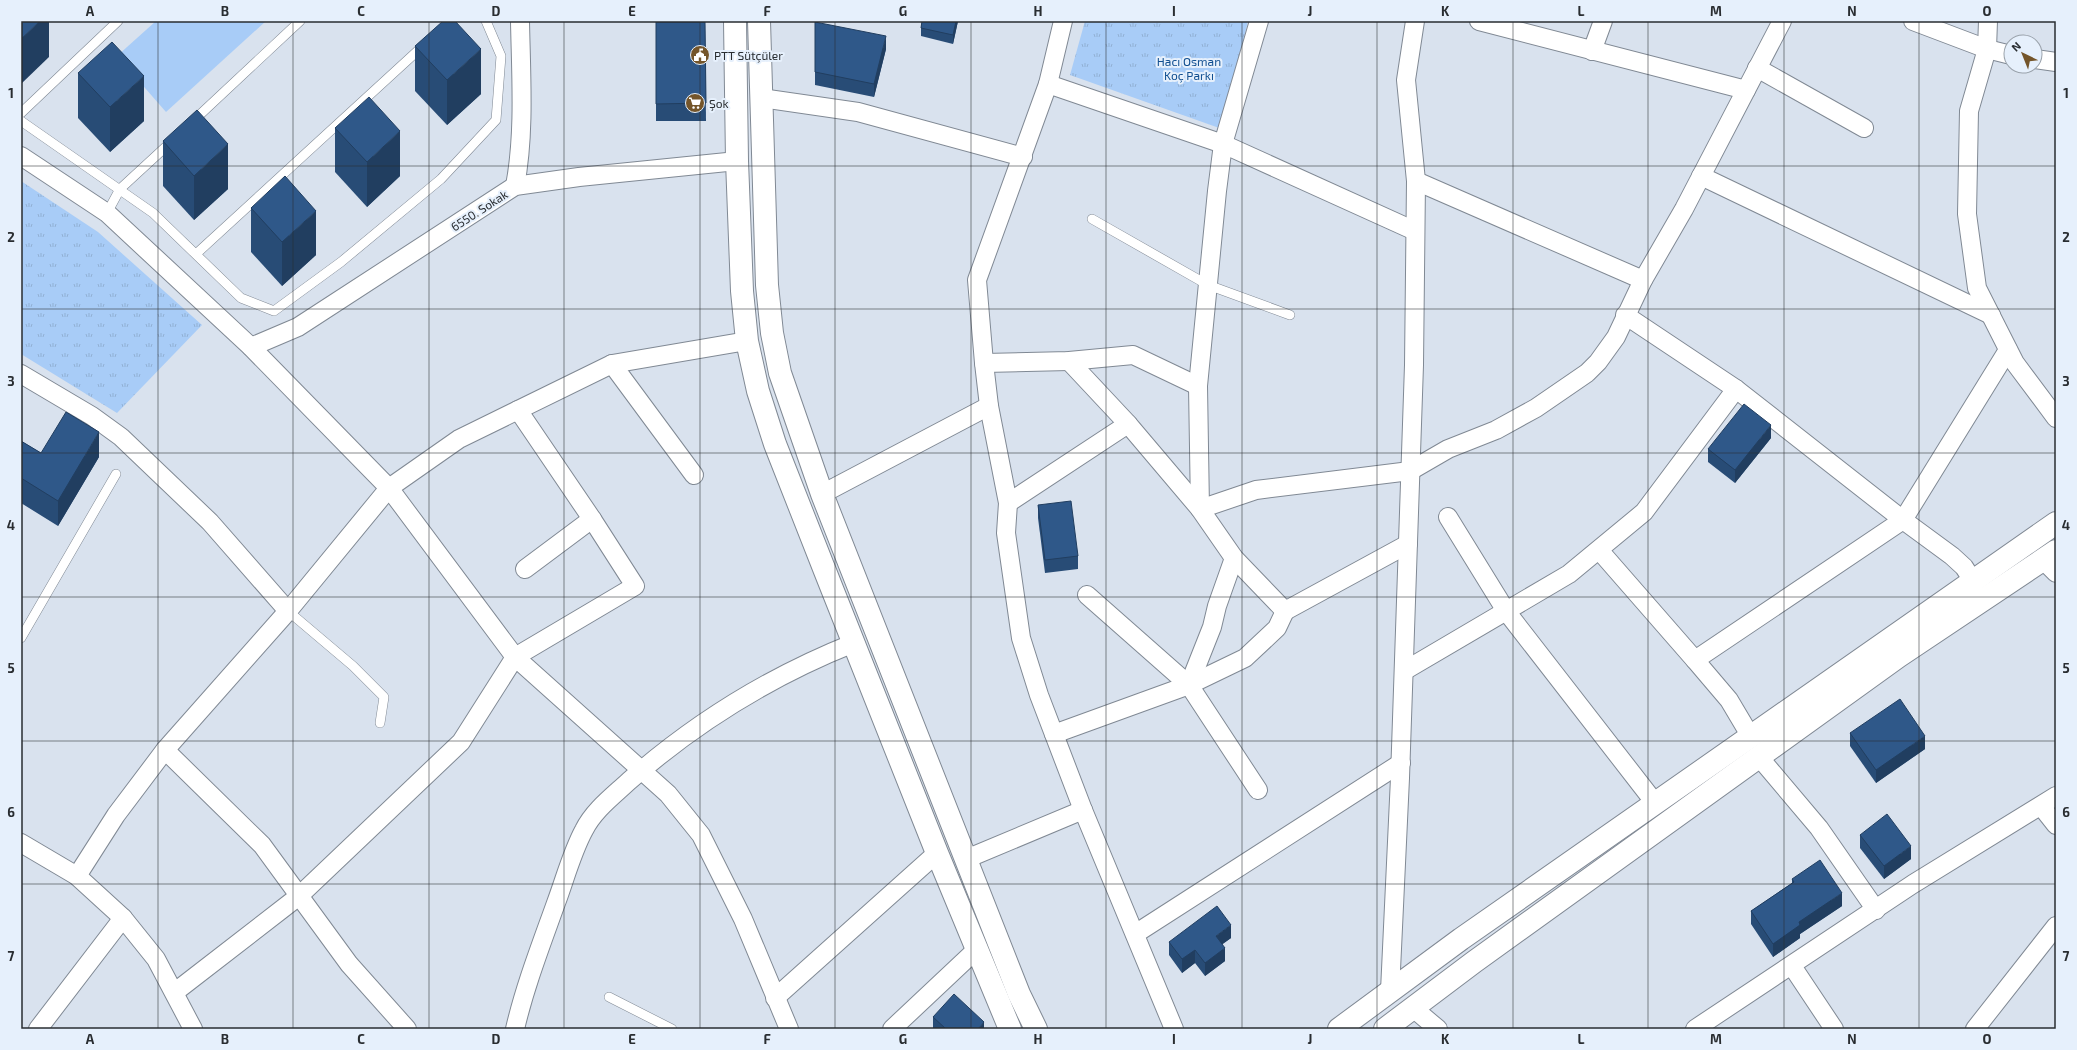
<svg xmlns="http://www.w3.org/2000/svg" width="2077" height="1050" font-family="'Exo 2',sans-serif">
  <defs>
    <pattern id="park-tufts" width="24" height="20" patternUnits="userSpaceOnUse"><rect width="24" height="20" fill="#a8ccf7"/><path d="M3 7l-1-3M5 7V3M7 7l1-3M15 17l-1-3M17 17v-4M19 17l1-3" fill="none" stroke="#91b0d4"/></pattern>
  </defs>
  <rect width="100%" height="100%" fill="#d9e2ee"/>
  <path fill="#a8ccf7" d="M156 21H266L166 112 117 56Z"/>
  <g fill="url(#park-tufts)">
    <path d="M1085 21H1248L1222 129 1070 75Z"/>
    <path d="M21 181 98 232 202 325 117 413 21 354Z"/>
  </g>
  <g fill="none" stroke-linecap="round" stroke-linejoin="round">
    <defs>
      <g id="service">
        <path d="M21 113 118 21"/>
        <path d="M21 121 153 213 241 298 274 311 341 262 441 179 496 120 501 56 486 21"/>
        <path d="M192 122 300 21"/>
        <path d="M107 213 120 189 171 142"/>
        <path d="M1092 219 1208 285 1290 315"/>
        <path d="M196 254 424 45"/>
        <path d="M288 611 353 666 384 697 380 723"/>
        <path d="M21 638 116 474"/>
        <path d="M609 997 672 1029"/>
      </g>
      <g id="minor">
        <path d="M1063 21 1048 84 977 280 984 363 989 406 1008 503 1006 533 1021 638 1039 695 1083 810 1174 1029"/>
        <path d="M1259 21 1223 144 1217 191 1198 386 1200 509 1234 558 1285 611 1408 544"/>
        <path d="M1479 21 1746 90"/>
        <path d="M1913 21 1987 49 2011 55"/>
        <path d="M1988 21 1987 49 1969 111 1967 214 1977 288 2015 363 2056 418"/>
        <path d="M1592 51 1603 21"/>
        <path d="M2035 59 2056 62"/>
        <path d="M1757 68 1864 128"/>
        <path d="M1048 84 1223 144 1415 231"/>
        <path d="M761 98 858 112 1023 157"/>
        <path d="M21 156 107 213 251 347 389 488 515 657 668 794 701 835 743 919 789 1029"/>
        <path d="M1701 176 1991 315"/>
        <path d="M1416 181 1643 280"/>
        <path d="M515 186C525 133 521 75 520 21"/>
        <path d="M1625 315 1736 389 1903 520 1952 556 1964 567 1973 581"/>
        <path d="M251 347 298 327 515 186 579 177 737 161"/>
        <path d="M1069 361 1128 424 1200 509 1256 490 1410 471 1448 449 1496 430 1536 408 1587 373 1598 362 1616 337 1643 280 1684 209 1782 21"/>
        <path d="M984 363 1069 361 1133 355 1198 386"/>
        <path d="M612 364 694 475"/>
        <path d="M21 374 92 416 121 437 210 522 288 611"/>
        <path d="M822 494 989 406"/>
        <path d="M1008 503 1128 424"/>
        <path d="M1448 517 1506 611 1655 803"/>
        <path d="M1599 550 1695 660 1903 520 2008 350"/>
        <path d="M2043 560 2056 573"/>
        <path d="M525 569 592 519"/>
        <path d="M1087 595 1189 685 1258 790"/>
        <path d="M1695 660 1729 700 1751 737"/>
        <path d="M1404 671 1569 574 1644 512 1736 389"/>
        <path d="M1189 685 1212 627 1217 606 1234 558"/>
        <path d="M1054 734 1189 685 1245 658 1277 628 1285 611"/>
        <path d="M165 750 262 845 349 964 407 1029"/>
        <path d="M1759 757 1819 828 1876 910"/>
        <path d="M2041 806 2056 825"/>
        <path d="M21 843 77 876 123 918 156 959 193 1029"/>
        <path d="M966 859 1083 810"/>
        <path d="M77 876 116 815 165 750 288 611 389 488 459 439 612 364 747 341"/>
        <path d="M1135 934 1401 763"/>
        <path d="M1792 966 1834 1029"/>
        <path d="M1390 991 1400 778 1414 365 1416 181 1406 80 1415 21"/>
        <path d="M175 992 299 896 461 742 515 657 635 586 592 519 518 410"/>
        <path d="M775 998 937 853"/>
        <path d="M1413 1008 1438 1029"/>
        <path d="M38 1029 123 918"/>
        <path d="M515 1029C525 986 541 945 556 903 565 879 572 852 584 830 594 810 613 796 629 781 696 722 771 676 854 643"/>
        <path d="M892 1029 976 950"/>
        <path d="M1695 1029 1913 884 2056 796"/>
        <path d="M1975 1029 2056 926"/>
      </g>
      <g id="primary">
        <path d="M735 21 737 161 742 291 747 341 758 391 775 444 825 571 937 853 1010 1029"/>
        <path d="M759 21 767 285 772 333 780 373 822 494 1019 994 1036 1029"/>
        <path d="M1339 1029 1461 939 2056 523"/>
        <path d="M1385 1029 1474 962 1899 656 2056 551"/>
      </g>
    </defs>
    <use href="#service" stroke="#808994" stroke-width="10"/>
    <use href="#minor" stroke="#808994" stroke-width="20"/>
    <use href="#primary" stroke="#808994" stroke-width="24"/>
    <use href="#service" stroke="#fff" stroke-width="9"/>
    <use href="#minor" stroke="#fff" stroke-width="18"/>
    <use href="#primary" stroke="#fff" stroke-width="22"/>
  </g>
  <g fill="#284c76">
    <path d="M922 21H958L953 44 921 36V28Z"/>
    <path d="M656 22H705L706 121H656Z"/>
    <path d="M815 22 886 49 874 97 815 85Z"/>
    <path d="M415 46 481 94 447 125 415 91Z"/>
    <path d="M78 73 144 121 110 152 78 118Z"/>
    <path d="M335 128 400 176 367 207 335 172Z"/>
    <path d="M163 141 228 189 194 220 163 186Z"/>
    <path d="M251 208 316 255 282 286 251 252Z"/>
    <path d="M1771 438 1735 483 1708 462V449Z"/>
    <path d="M21 441 41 453 99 457 58 526 21 503Z"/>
    <path d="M1038 505 1078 556V569L1045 573 1038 518Z"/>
    <path d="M1850 733 1925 749 1876 783 1850 746Z"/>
    <path d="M1860 835 1911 859 1884 879 1860 848Z"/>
    <path d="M1792 879 1842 906 1800 934V938L1773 957 1751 924V911L1792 883Z"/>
    <path d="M1231 938 1222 944 1225 961 1205 976 1195 963 1182 973 1169 955V942Z"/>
    <path d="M933 1017 984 1029H933Z"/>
  </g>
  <g fill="#213e60">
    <path d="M40 21H49V57L21 84V39Z"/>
    <path d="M956 21H958L953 44V35Z"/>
    <path d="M886 36V49L874 97V84Z"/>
    <path d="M481 49V94L447 125V80Z"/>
    <path d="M144 76V121L110 152V107Z"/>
    <path d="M400 131V176L367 207V162Z"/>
    <path d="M228 144V189L194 220V176Z"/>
    <path d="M316 211V255L282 286V242Z"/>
    <path d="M1771 425V438L1735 483V470Z"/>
    <path d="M99 432V457L58 526V501Z"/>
    <path d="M1925 736V749L1876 783V770Z"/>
    <path d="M1911 846V859L1884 879V866Z"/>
    <path d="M1842 893V906L1800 934V938L1773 957V944L1799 922Z"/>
    <path d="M1231 925V938L1216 949V936Z"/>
    <path d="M1225 948V961L1205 976V963Z"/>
    <path d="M1195 950V963L1182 973V959Z"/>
    <path d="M984 1022V1029H978Z"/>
  </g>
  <g fill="#2f5889" stroke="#213e60">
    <path d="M21 21H40L21 39Z"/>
    <path d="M443 21H455L481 49 447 80 415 46Z"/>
    <path d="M922 21H956L953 35 921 28Z"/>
    <path d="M656 22H705L706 103 656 104Z"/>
    <path d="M815 22 886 36 874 84 815 72Z"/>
    <path d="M112 42 144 76 110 107 78 73Z"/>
    <path d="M369 97 400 131 367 162 335 128Z"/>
    <path d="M197 110 228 144 194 176 163 141Z"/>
    <path d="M285 176 316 211 282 242 251 208Z"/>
    <path d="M1744 404 1771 425 1735 470 1708 449Z"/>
    <path d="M66 412 99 432 58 501 21 478V441L41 453Z"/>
    <path d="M1071 501 1078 556 1045 560 1038 505Z"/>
    <path d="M1900 699 1925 736 1876 770 1850 733Z"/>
    <path d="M1887 814 1911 846 1884 866 1860 835Z"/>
    <path d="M1820 860 1842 893 1799 922 1800 925 1773 944 1751 911 1794 882 1792 879Z"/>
    <path d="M1217 906 1231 925 1216 936 1225 948 1205 963 1195 950 1182 959 1169 942Z"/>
    <path d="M954 994 984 1022 978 1029H946L933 1017Z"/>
  </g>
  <path fill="none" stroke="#292d31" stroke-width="1" stroke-opacity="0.55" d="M158 21V1029M293 21V1029M429 21V1029M564 21V1029M700 21V1029M835 21V1029M971 21V1029M1106 21V1029M1242 21V1029M1377 21V1029M1513 21V1029M1648 21V1029M1784 21V1029M1919 21V1029M21 166H2056M21 309H2056M21 453H2056M21 597H2056M21 741H2056M21 884H2056"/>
  <defs>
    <symbol id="civic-disc" viewBox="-11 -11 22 22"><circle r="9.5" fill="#74552a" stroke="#e6f0fc"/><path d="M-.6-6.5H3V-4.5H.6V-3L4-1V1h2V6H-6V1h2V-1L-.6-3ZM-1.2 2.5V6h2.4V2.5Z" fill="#fff"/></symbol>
    <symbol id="supermarket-disc" viewBox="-11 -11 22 22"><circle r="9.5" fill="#74552a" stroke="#e6f0fc"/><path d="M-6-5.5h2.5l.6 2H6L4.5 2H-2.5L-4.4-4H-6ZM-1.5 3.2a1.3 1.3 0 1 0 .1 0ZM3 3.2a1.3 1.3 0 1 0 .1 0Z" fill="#fff"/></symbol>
  </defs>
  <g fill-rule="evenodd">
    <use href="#civic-disc" x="689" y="44" width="22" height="22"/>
    <use href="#supermarket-disc" x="684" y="92" width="22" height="22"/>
  </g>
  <g text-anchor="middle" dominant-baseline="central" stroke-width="4" stroke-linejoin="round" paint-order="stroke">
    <g font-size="12" fill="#292d31" stroke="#e6f0fc" text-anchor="start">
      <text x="714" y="55">PTT Sütçüler</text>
      <text x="709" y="103">Şok</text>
    </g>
    <g font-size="12" fill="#114f90" stroke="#e6f0fc">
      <text x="1189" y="61">Hacı Osman<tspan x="1189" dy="14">Koç Parkı</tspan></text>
    </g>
    <g font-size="12" fill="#292d31" stroke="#e6f0fc">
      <text transform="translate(479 210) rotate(-33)">6550. Sokak</text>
    </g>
  </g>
  <rect width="2077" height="1050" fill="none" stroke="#e6f0fc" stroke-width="44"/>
  <g transform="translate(2023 54) rotate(317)"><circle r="19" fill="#e6f0fc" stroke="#9aa2ab"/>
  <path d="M0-3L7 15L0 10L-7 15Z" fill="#74552a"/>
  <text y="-6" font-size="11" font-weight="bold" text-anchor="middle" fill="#292d31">N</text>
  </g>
  <rect x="22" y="22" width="2033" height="1006" fill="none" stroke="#292d31" stroke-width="1.5"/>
  <g font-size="13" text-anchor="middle" font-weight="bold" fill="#292d31">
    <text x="90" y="16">A</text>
    <text x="225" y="16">B</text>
    <text x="361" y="16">C</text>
    <text x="496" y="16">D</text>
    <text x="632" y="16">E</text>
    <text x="767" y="16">F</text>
    <text x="903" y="16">G</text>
    <text x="1038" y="16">H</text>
    <text x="1174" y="16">I</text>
    <text x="1310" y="16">J</text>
    <text x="1445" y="16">K</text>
    <text x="1581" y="16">L</text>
    <text x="1716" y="16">M</text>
    <text x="1852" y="16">N</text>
    <text x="1987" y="16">O</text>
    <text x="11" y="98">1</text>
    <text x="2066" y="98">1</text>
    <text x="11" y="242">2</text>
    <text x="2066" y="242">2</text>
    <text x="11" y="386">3</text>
    <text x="2066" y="386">3</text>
    <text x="11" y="530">4</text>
    <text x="2066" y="530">4</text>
    <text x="11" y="673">5</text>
    <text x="2066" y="673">5</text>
    <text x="11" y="817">6</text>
    <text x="2066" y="817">6</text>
    <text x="11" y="961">7</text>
    <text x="2066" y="961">7</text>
    <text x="90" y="1044">A</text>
    <text x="225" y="1044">B</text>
    <text x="361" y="1044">C</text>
    <text x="496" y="1044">D</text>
    <text x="632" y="1044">E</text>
    <text x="767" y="1044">F</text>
    <text x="903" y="1044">G</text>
    <text x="1038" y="1044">H</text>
    <text x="1174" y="1044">I</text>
    <text x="1310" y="1044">J</text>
    <text x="1445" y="1044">K</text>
    <text x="1581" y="1044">L</text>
    <text x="1716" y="1044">M</text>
    <text x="1852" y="1044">N</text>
    <text x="1987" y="1044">O</text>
  </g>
</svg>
